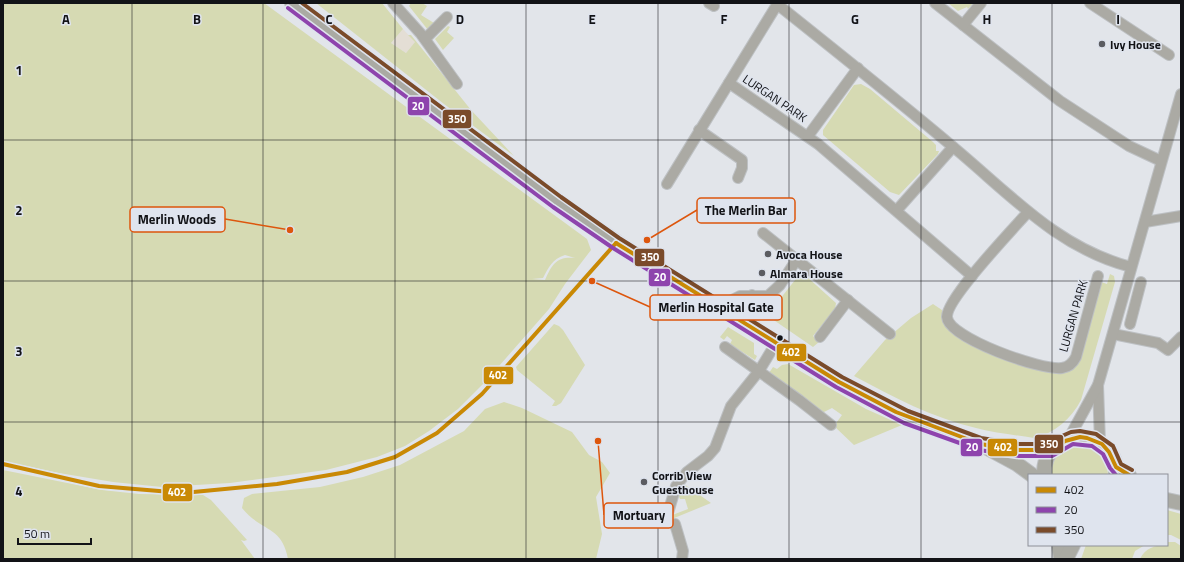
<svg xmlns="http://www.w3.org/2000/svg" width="1184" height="562" font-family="'Titillium Web',sans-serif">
  <rect width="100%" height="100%" fill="#e2e5ea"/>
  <path fill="#e4ded5" d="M403 29 415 42 406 53 391 43Z"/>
  <g fill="#d6dab3" fill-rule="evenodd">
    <path d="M3 3H264L587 239 591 250 565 284 549 309 485 382 458 409 429 431 405 446 377 457 326 470 230 483 162 487 113 482 59 473 3 461ZM565 255 575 258C557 256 552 264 545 280L532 279 543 278C549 267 552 259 565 255Z"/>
    <path d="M316 3H382L403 29 391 43 406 53 415 42 408 35H411L471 110 514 156 444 104Z"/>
    <path d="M411 3H422L427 6 421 15 434 23 438 18 437 22 428 30 409 6Z"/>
    <path d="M948 3H973L968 9 967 7 958 11Z"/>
    <path d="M448 26 450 27 447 32 454 38 443 50 435 39Z"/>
    <path d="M861 84 870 89 933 142 936 145V151H939L938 154 899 195 890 192 823 135V130L854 85Z"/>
    <path d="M1110 274 1114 276 1115 282 1081 400C1071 419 1055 433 1034 438 1015 435 995 433 976 428 933 418 893 397 854 376L885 340 911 318 933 304 942 310V316L948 328 1054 372C1065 373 1074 371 1080 360L1101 282 1107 284Z"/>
    <path d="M799 275 806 276 836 303 835 309 813 336 819 342 813 347 759 310 761 304 773 303 780 299Z"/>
    <path d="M554 324 559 326 563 330 585 365 561 403 556 406H552L555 401 517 370 516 367Z"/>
    <path d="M728 327 754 343V354L757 356 755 360 730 344 732 340 727 336 724 340 720 337Z"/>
    <path d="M788 364 866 409 902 425 854 445 834 426 842 415 832 408 822 413 769 373 773 367 777 369 782 365Z"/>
    <path d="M504 402 522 408 572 432 589 455 602 462 610 473 596 497 602 534 596 559H288C282 525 261 532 242 508L244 498 252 494 320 487 363 477 400 465 464 431 485 409Z"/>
    <path d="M1078 445C1095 446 1107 458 1108 475H1050C1053 458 1060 448 1078 445Z"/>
    <path d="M3 470 102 490 139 494 203 495 211 500 247 540 244 541 241 540 255 559H3Z"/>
    <path d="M684 484 711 503 662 523V519L688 509 685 499H680L678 495Z"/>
    <path d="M1167 510 1181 514V540L1171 535H1167Z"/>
    <path d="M1167 542H1175L1181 546V559H1140C1145 548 1155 545 1167 545Z"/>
    <path d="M1086 545H1145L1135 551 1132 559H1081Z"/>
  </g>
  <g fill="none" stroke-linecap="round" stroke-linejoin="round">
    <defs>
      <g id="street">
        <path d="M393 3 421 34 457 84"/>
        <path d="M709 3 714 6"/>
        <path d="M935 3 1060 101 1129 146 1161 161"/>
        <path d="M1090 3 1169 55"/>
        <path d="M777 4C836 51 895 98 952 146 1009 193 1057 248 1131 267"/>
        <path d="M963 25 981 3"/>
        <path d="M425 39 447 17"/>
        <path d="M729 83 818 144 972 276"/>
        <path d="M699 130 742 160V168L738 178"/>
        <path d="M808 136 858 68"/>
        <path d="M667 184 778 3"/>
        <path d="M897 210 953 147"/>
        <path d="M1028 212C1013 229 946 299 947 317 948 338 1042 371 1062 368 1069 367 1073 363 1076 357L1098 276"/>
        <path d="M1145 222 1181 216"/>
        <path d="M763 233 890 334"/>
        <path d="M752 295C747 308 747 317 757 328"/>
        <path d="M720 308 730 301 740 296H768L780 285 797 259"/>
        <path d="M1130 324 1141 282"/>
        <path d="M1113 334 1158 343 1168 350 1181 337"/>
        <path d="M820 337 848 300"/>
        <path d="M725 347 799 400 831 425"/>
        <path d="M1098 385 1100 443"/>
        <path d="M1069 438 1098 385 1181 94"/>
        <path d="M668 513 676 486 687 472 708 456 715 448 731 406 759 371 776 343"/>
        <path d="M675 524 683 551 682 559"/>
      </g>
      <g id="secondary">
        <path d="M292 3 557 202 654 267 860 394 906 417 980 444 1017 464 1032 475"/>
        <path d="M990 446 1019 450H1052"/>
        <path d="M1116 467 1129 475"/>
        <path d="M1044 475C1043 423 1119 427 1116 475"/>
        <path d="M1167 500 1181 503"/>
        <path d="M1059 545 1061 559"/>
        <path d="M1066 559 1073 545"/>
      </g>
    </defs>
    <use href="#street" stroke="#bdc0c3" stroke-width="12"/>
    <use href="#secondary" stroke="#bdc0c3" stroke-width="16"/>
    <use href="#street" stroke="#abaaa4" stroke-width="10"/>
    <use href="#secondary" stroke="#aaaaa3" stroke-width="14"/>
    <defs>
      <g id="bus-1">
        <path d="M616 243 839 382 896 412 980 444 1019 450H1052L1065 441 1080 437 1087 438 1102 444 1109 452 1116 467 1129 475"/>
        <path d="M3 464 99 486 183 493 277 484 347 472 395 457 437 433 482 394 616 243"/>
      </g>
      <path id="bus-2" d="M288 8 553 207 613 248 836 387 904 423 979 450 1019 456H1052L1073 444 1092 446 1103 454 1110 468 1116 475"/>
      <path id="bus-3" d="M302 3 561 197 619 238 842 377 908 411 981 438 1019 444H1050L1062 436 1071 432 1080 431 1096 434 1113 446 1121 464 1132 470"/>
    </defs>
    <use href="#bus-1" stroke="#dfe4ee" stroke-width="7"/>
    <use href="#bus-2" stroke="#dfe4ee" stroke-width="7"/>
    <use href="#bus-3" stroke="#dfe4ee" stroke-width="7"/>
    <use href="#bus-1" stroke="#c98905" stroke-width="4"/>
    <use href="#bus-2" stroke="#8e44ad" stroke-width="4"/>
    <use href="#bus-3" stroke="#7a4b2a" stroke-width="4"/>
  </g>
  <path fill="none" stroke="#121317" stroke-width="1" stroke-opacity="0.55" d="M132 3V559M263 3V559M395 3V559M526 3V559M658 3V559M789 3V559M921 3V559M1052 3V475M3 140H1181M3 281H1181M3 422H1181M1052 545V559"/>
  <g fill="#5b5c61" stroke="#dfe4ee" stroke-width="1.5">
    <circle cx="1102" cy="44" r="4"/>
    <circle cx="768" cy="254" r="4"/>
    <circle cx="762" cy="273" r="4"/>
    <circle cx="644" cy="482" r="4"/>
  </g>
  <circle fill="#121317" stroke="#dfe4ee" stroke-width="1.5" cx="780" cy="338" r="3.5"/>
  <g text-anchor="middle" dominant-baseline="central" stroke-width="3" stroke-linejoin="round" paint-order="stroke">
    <g font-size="12" font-weight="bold" fill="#121317" stroke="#dfe4ee" text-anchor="start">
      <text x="1110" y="44">Ivy House</text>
      <text x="776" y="254">Avoca House</text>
      <text x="770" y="273">Almara House</text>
      <text x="652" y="475">Corrib View<tspan x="652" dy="14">Guesthouse</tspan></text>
    </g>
    <g font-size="12" fill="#121317" stroke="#dfe4ee">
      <text transform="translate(775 98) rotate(34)">LURGAN PARK</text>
      <text transform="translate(1073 316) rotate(-74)">LURGAN PARK</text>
    </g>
  </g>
  <g font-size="13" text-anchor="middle" font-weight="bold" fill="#121317" stroke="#dfe4ee" stroke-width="3" stroke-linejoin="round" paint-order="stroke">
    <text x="66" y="24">A</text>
    <text x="197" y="24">B</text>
    <text x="329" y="24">C</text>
    <text x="460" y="24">D</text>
    <text x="592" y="24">E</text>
    <text x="724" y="24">F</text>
    <text x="855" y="24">G</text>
    <text x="987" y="24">H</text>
    <text x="1118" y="24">I</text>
    <text x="19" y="75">1</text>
    <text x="19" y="215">2</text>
    <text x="19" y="356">3</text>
    <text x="19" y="496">4</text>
  </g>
  <path fill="none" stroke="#dd560d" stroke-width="1.5" d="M647 240L697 210M290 230L225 219M592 281L650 307M598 441L604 515"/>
  <g fill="#dd560d" stroke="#dfe4ee" stroke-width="1.5">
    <circle cx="647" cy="240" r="4"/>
    <circle cx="290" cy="230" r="4"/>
    <circle cx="592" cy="281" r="4"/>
    <circle cx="598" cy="441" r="4"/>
  </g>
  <g fill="#dfe4ee" stroke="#dd560d" stroke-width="1.5">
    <rect x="697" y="198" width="98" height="25" rx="4"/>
    <rect x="130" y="207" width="95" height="25" rx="4"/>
    <rect x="650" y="295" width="132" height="25" rx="4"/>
    <rect x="604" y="503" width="69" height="25" rx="4"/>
  </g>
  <g font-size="13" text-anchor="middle" font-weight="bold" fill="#121317">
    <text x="746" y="215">The Merlin Bar</text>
    <text x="177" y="224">Merlin Woods</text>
    <text x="716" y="312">Merlin Hospital Gate</text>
    <text x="639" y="520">Mortuary</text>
  </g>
  <g stroke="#dfe4ee" stroke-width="1.5">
    <rect x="407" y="96" width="23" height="20" rx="4" fill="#8e44ad"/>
    <rect x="442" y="109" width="30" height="20" rx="4" fill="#7a4b2a"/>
    <rect x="634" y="248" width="31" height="19" rx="4" fill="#7a4b2a"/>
    <rect x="648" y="268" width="23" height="19" rx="4" fill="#8e44ad"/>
    <rect x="776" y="343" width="31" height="19" rx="4" fill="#c98905"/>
    <rect x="483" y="366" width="31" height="19" rx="4" fill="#c98905"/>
    <rect x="1034" y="434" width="30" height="20" rx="4" fill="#7a4b2a"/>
    <rect x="960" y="438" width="23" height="19" rx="4" fill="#8e44ad"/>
    <rect x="987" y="438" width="31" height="19" rx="4" fill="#c98905"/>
    <rect x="162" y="483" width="31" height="19" rx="4" fill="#c98905"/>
  </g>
  <g font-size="11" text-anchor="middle" font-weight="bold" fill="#fff">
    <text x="418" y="110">20</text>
    <text x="457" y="123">350</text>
    <text x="650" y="261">350</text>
    <text x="660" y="281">20</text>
    <text x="791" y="356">402</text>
    <text x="498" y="379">402</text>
    <text x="1049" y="448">350</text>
    <text x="972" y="451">20</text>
    <text x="1003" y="451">402</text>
    <text x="177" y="496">402</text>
  </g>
  <rect width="1184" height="562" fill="none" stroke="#121317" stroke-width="8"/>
  <rect x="1028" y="474" width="140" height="72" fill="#dfe4ee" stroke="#8d9098"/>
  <rect x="1036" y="487" width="20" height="6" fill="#c98905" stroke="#8d9098"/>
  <text x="1064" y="494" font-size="12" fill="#121317">402</text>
  <rect x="1036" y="507" width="20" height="6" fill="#8e44ad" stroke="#8d9098"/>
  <text x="1064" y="514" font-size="12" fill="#121317">20</text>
  <rect x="1036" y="527" width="20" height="6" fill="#7a4b2a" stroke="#8d9098"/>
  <text x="1064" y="534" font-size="12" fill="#121317">350</text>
  <path d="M18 538v6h73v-6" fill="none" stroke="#121317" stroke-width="2"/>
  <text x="24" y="538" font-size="12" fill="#121317" stroke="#dfe4ee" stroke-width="3" paint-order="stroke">50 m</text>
</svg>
